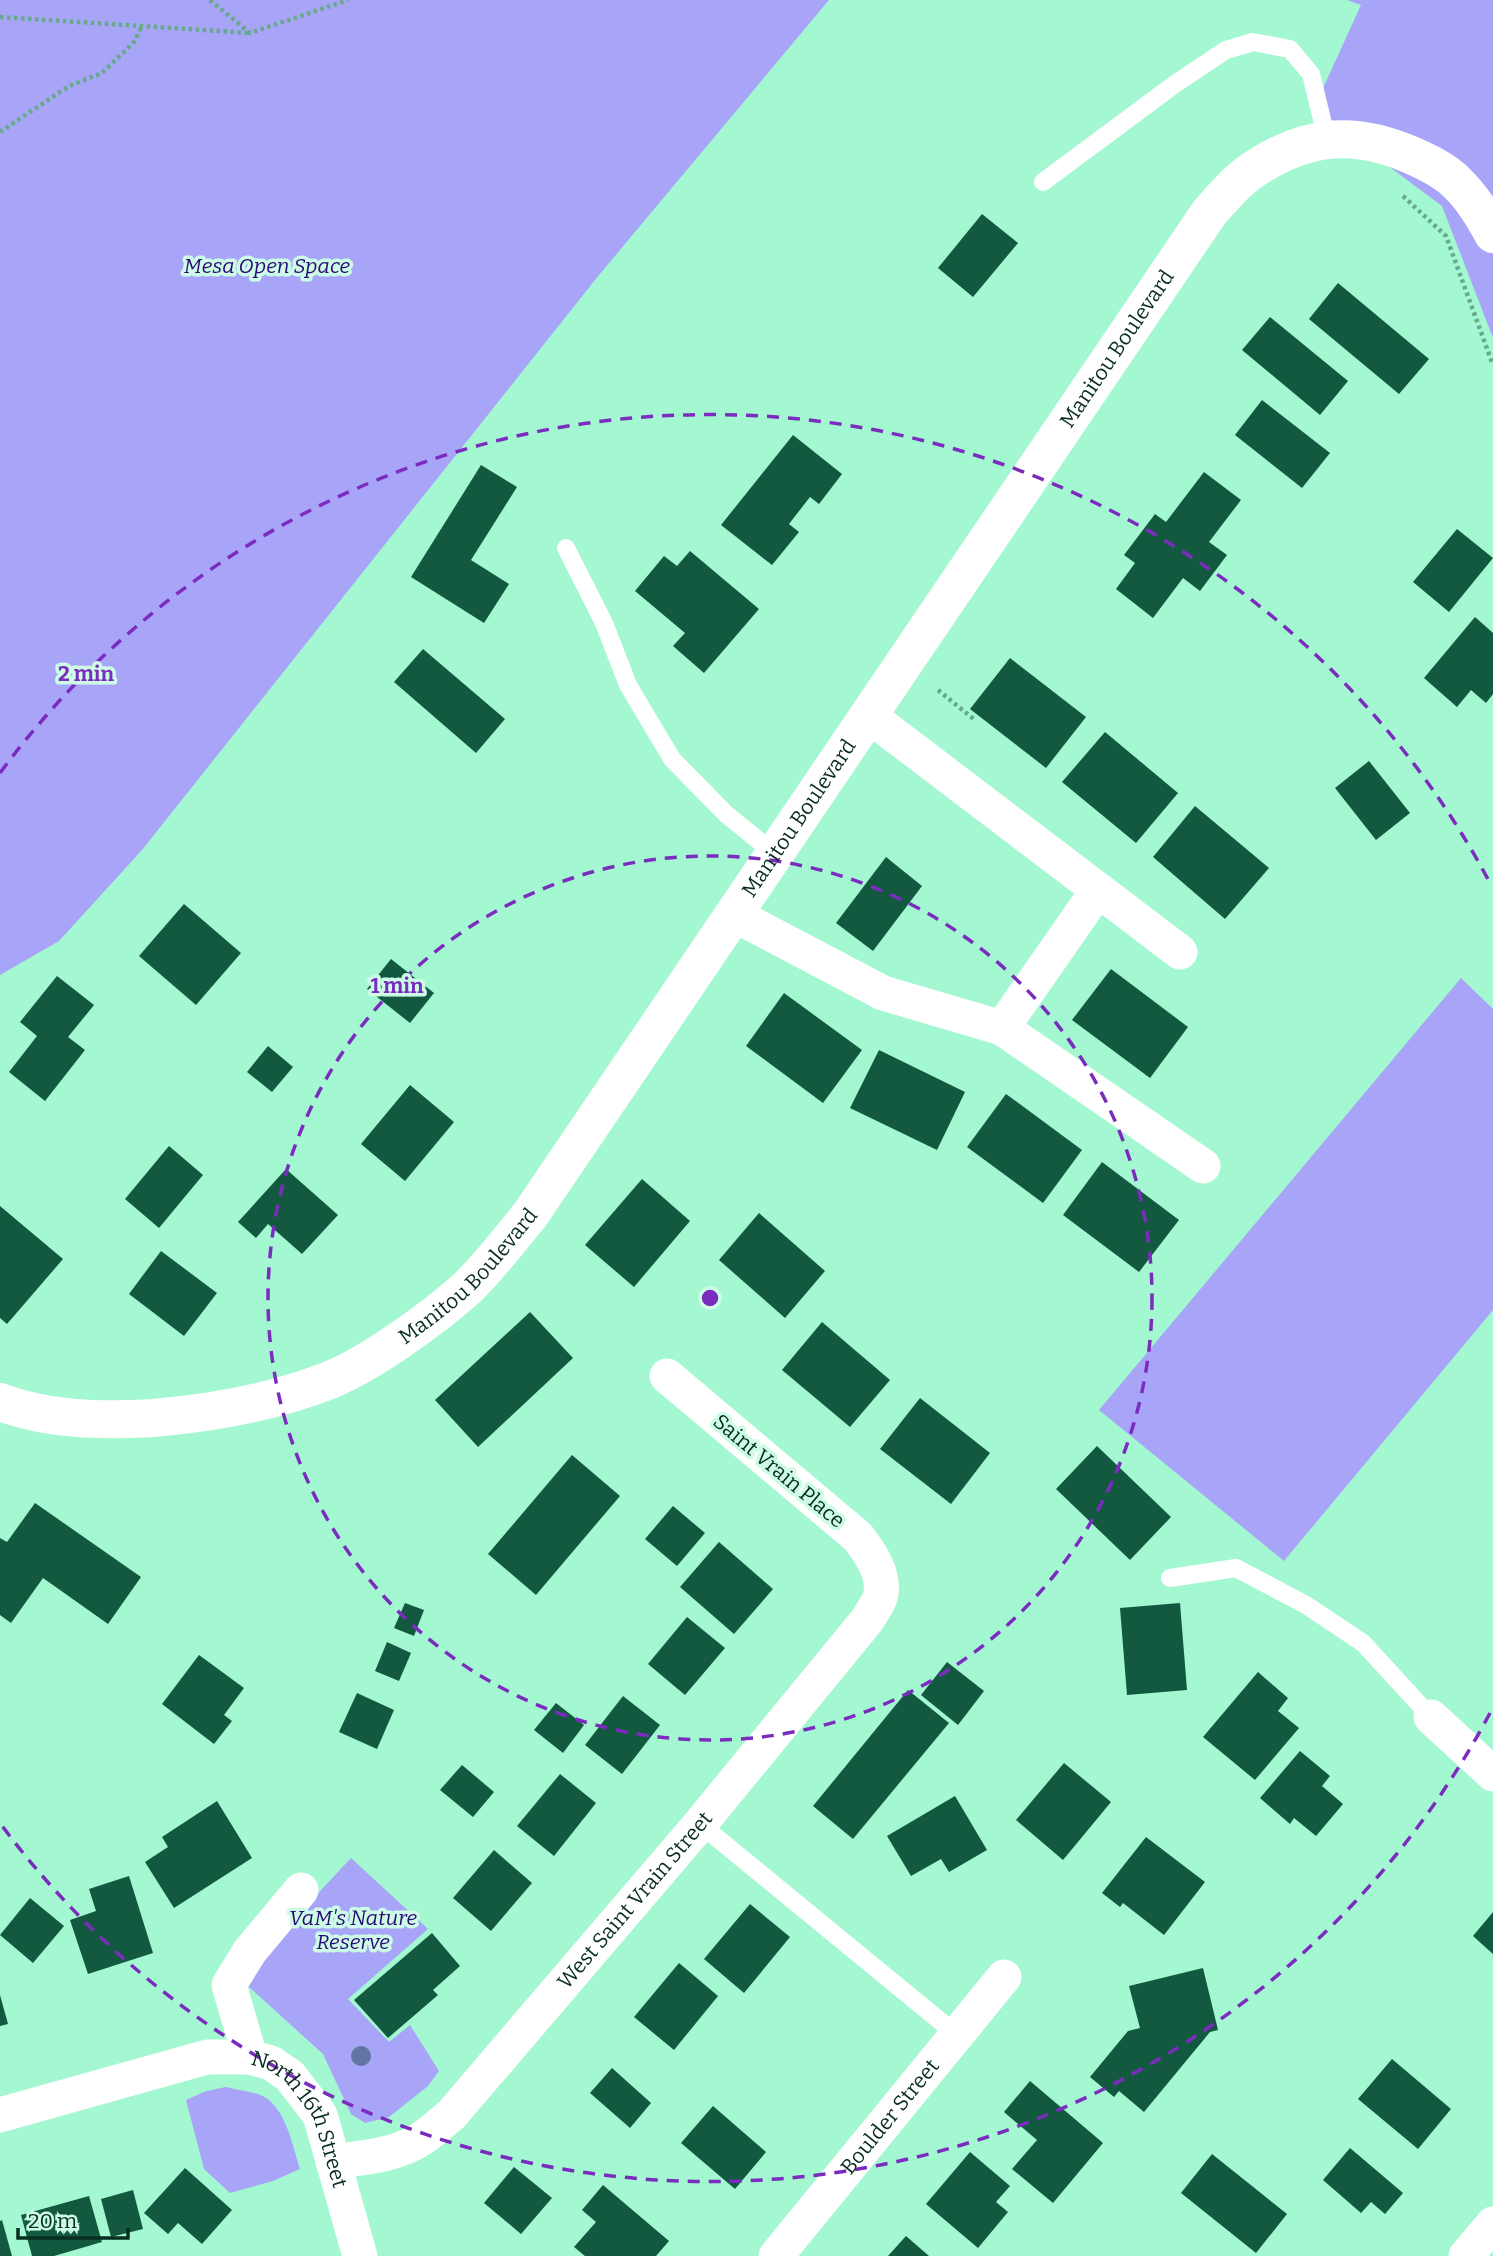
<svg xmlns="http://www.w3.org/2000/svg" width="1493" height="2256" font-family="Bitter,serif">
  <rect width="100%" height="100%" fill="#a3f7d1"/>
  <g fill="#a8a5f9">
    <path d="M0 0H829L599 275 142 850 59 941 0 975Z"/>
    <path d="M1347 0H1493V338L1442 206 1313 110 1361 5Z"/>
    <path d="M1461 978 1493 1009V1310L1284 1561 1099 1410Z"/>
    <path d="M351 1858 428 1929 348 1999 389 2042 410 2025 439 2071 428 2086 389 2117 365 2123 351 2114 323 2054 239 1978Z"/>
    <path d="M226 2087C236 2090 248 2091 258 2094 286 2104 292 2145 300 2169L273 2181 230 2193 204 2169 186 2100 206 2091Z"/>
  </g>
  <g fill="#125940">
    <path d="M982 214 1018 243 973 297 938 268Z"/>
    <path d="M1338 283 1429 359 1399 394 1309 319Z"/>
    <path d="M1270 317 1348 381 1320 415 1242 350Z"/>
    <path d="M1262 400 1330 453 1302 488 1235 435Z"/>
    <path d="M793 435 842 474 819 504 810 497 789 524 799 532 772 565 721 525Z"/>
    <path d="M481 465 517 487 471 560 509 584 484 623 411 577Z"/>
    <path d="M1204 472 1241 500 1209 542 1227 555 1200 591 1183 578 1153 618 1116 589 1135 563 1124 555 1155 514 1166 522Z"/>
    <path d="M1457 529 1493 558 1449 612 1413 582Z"/>
    <path d="M690 551 759 609 704 673 673 646 685 633 635 591 664 556 677 566Z"/>
    <path d="M1475 617 1493 633V694L1486 703 1471 690 1457 707 1424 678Z"/>
    <path d="M423 649 505 719 476 753 394 682Z"/>
    <path d="M1010 658 1086 717 1046 768 970 709Z"/>
    <path d="M1105 732 1178 793 1136 843 1062 782Z"/>
    <path d="M1369 761 1410 813 1376 840 1335 788Z"/>
    <path d="M1195 806 1269 868 1225 919 1153 857Z"/>
    <path d="M886 857 922 886 873 951 836 923Z"/>
    <path d="M184 904 241 953 196 1005 139 956Z"/>
    <path d="M391 959 434 993 410 1023 367 989Z"/>
    <path d="M1111 969 1188 1027 1150 1078 1072 1020Z"/>
    <path d="M57 976 94 1005 68 1037 85 1050 45 1101 9 1072 37 1036 20 1022Z"/>
    <path d="M784 993 862 1050 823 1103 746 1046Z"/>
    <path d="M268 1046 293 1067 272 1092 247 1072Z"/>
    <path d="M879 1050 965 1092 937 1150 850 1108Z"/>
    <path d="M410 1085 454 1122 405 1181 361 1144Z"/>
    <path d="M1006 1094 1082 1150 1043 1203 967 1147Z"/>
    <path d="M169 1146 203 1175 159 1228 125 1199Z"/>
    <path d="M1102 1162 1179 1220 1139 1272 1063 1215Z"/>
    <path d="M286 1169 338 1215 302 1254 268 1224 256 1238 238 1222Z"/>
    <path d="M642 1179 690 1221 634 1287 585 1245Z"/>
    <path d="M0 1206 63 1259 7 1324 0 1318Z"/>
    <path d="M759 1213 825 1271 785 1318 719 1260Z"/>
    <path d="M161 1251 217 1293 184 1336 129 1294Z"/>
    <path d="M530 1312 573 1358 478 1447 435 1400Z"/>
    <path d="M822 1322 890 1380 850 1427 782 1370Z"/>
    <path d="M920 1398 990 1453 951 1504 880 1449Z"/>
    <path d="M1097 1446 1171 1517 1130 1560 1056 1489Z"/>
    <path d="M572 1455 620 1496 536 1595 488 1554Z"/>
    <path d="M35 1503 141 1577 108 1624 43 1578 11 1623 0 1615V1538L7 1542Z"/>
    <path d="M673 1506 705 1533 677 1566 645 1539Z"/>
    <path d="M719 1542 773 1589 734 1634 680 1587Z"/>
    <path d="M405 1603 424 1610 414 1636 394 1628Z"/>
    <path d="M1180 1603 1187 1690 1127 1695 1120 1608Z"/>
    <path d="M687 1617 725 1648 685 1695 648 1664Z"/>
    <path d="M387 1642 411 1653 399 1681 375 1671Z"/>
    <path d="M199 1655 244 1688 224 1715 232 1721 214 1744 162 1704Z"/>
    <path d="M947 1662 984 1691 958 1725 921 1695Z"/>
    <path d="M1258 1672 1288 1698 1278 1711 1299 1728 1255 1780 1203 1737Z"/>
    <path d="M908 1690 949 1723 853 1839 813 1806Z"/>
    <path d="M357 1693 394 1710 377 1749 339 1732Z"/>
    <path d="M623 1696 660 1725 622 1774 585 1745Z"/>
    <path d="M556 1703 584 1725 563 1753 534 1730Z"/>
    <path d="M1300 1751 1330 1776 1322 1786 1343 1804 1316 1836 1294 1818 1290 1824 1260 1798Z"/>
    <path d="M1064 1763 1111 1802 1063 1860 1016 1820Z"/>
    <path d="M462 1765 494 1792 473 1817 440 1790Z"/>
    <path d="M560 1774 596 1803 554 1856 517 1826Z"/>
    <path d="M955 1796 987 1850 949 1872 941 1859 911 1876 887 1836Z"/>
    <path d="M217 1801 252 1858 174 1908 145 1862 168 1847 162 1837Z"/>
    <path d="M1146 1837 1205 1882 1164 1935 1123 1903 1120 1907 1102 1893Z"/>
    <path d="M494 1850 532 1883 491 1931 453 1898Z"/>
    <path d="M129 1876 153 1953 88 1974 70 1920 96 1911 89 1889Z"/>
    <path d="M30 1898 64 1926 33 1963 0 1935Z"/>
    <path d="M750 1904 790 1937 744 1993 704 1959Z"/>
    <path d="M1493 1912V1954L1473 1936Z"/>
    <path d="M432 1933 460 1966 433 1990 438 1995 388 2038 354 2000Z"/>
    <path d="M679 1963 718 1996 674 2050 634 2017Z"/>
    <path d="M1203 1968 1218 2030 1210 2032 1144 2112 1119 2091 1114 2097 1090 2077 1128 2031 1140 2028 1129 1986Z"/>
    <path d="M0 1995 8 2024 0 2026Z"/>
    <path d="M1392 2059 1451 2109 1418 2149 1358 2099Z"/>
    <path d="M612 2068 651 2103 630 2128 590 2093Z"/>
    <path d="M1030 2081 1103 2143 1053 2203 1012 2169 1037 2140 1004 2112Z"/>
    <path d="M713 2106 766 2152 735 2189 681 2143Z"/>
    <path d="M1350 2148 1403 2193 1385 2214 1371 2202 1361 2213 1323 2180Z"/>
    <path d="M970 2152 1010 2186 996 2202 1008 2212 978 2248 926 2204Z"/>
    <path d="M1212 2154 1287 2214 1256 2253 1181 2193Z"/>
    <path d="M514 2167 552 2198 521 2234 484 2203Z"/>
    <path d="M185 2168 232 2210 202 2244 178 2223 168 2234 144 2213Z"/>
    <path d="M603 2185 669 2241 656 2256H585L574 2247 596 2222 582 2210Z"/>
    <path d="M133 2190 143 2229 111 2237 101 2199Z"/>
    <path d="M89 2196 102 2242 54 2256H32L21 2215Z"/>
    <path d="M2 2220 12 2256H0V2221Z"/>
    <path d="M906 2236 929 2256H888Z"/>
  </g>
  <g fill="none" stroke-linecap="round" stroke-linejoin="round">
    <g stroke="#67a98c" stroke-width="4.5" stroke-dasharray="3.5 3.5" stroke-linecap="butt">
      <path d="M210 0 250 33 348 0"/>
      <path d="M0 17 250 33"/>
      <path d="M0 132 69 86 102 73 134 42 142 26"/>
      <path d="M1403 196 1446 236 1493 365"/>
      <path d="M938 690 976 721"/>
    </g>
    <g stroke="#fff" stroke-width="18">
      <path d="M1043 182 1175 84 1226 50 1253 42 1290 49 1311 74 1327 140"/>
      <path d="M566 548 604 623 628 685 672 759 726 814 774 853"/>
      <path d="M1170 1578 1236 1568 1306 1605 1363 1643 1431 1717"/>
      <path d="M700 1824 956 2034"/>
    </g>
    <g stroke="#fff" stroke-width="35">
      <path d="M868 715 1180 952"/>
      <path d="M733 914 883 993 1002 1028 1098 890"/>
      <path d="M1002 1028 1203 1166"/>
      <path d="M1431 1717 1493 1774"/>
      <path id="s1" d="M301 1890 250 1951 229 1985 250 2057 271 2063 290 2076 320 2115 360 2256"/>
      <path d="M0 2115 207 2057H250"/>
      <path id="s2" d="M333 2162C356 2158 382 2157 403 2148 422 2141 437 2127 452 2114L700 1824 868 1619C872 1611 880 1602 881 1594 884 1572 870 1553 858 1537L667 1376"/>
      <path id="s3" d="M776 2256 1004 1977"/>
      <path d="M1466 2256 1493 2224"/>
    </g>
    <path stroke="#fff" stroke-width="38" id="s4" d="M0 1402C49 1420 101 1421 153 1418 213 1413 274 1402 330 1380 370 1364 435 1317 467 1288 490 1266 510 1239 530 1215L1209 213C1224 196 1239 178 1259 166 1310 134 1356 131 1411 155 1427 162 1444 170 1456 182 1472 197 1483 215 1493 234"/>
  </g>
  <circle fill="#6274a1" cx="361" cy="2056" r="10"/>
  <g fill="none" stroke="#7b2cbf" stroke-width="3.5" stroke-dasharray="12 9">
    <circle cx="710" cy="1298" r="442"/>
    <path d="M1490 1713A883 883 0 0 1 0 1823M0 773A883 883 0 0 1 1490 883"/>
  </g>
  <g text-anchor="middle" dominant-baseline="central" stroke-width="7" stroke-linejoin="round" paint-order="stroke">
    <g font-size="21" font-style="italic" fill="#2c0879" stroke="#ccfce5">
      <text x="267" y="266">Mesa Open Space</text>
      <text x="353" y="1918">VaM's Nature<tspan x="353" dy="24">Reserve</tspan></text>
    </g>
    <g font-size="21" fill="#092e20" stroke="#ccfce5">
      <text stroke="none"><textPath href="#s4" startOffset="1645">Manitou Boulevard</textPath></text>
      <text stroke="none"><textPath href="#s4" startOffset="1078">Manitou Boulevard</textPath></text>
      <text stroke="none"><textPath href="#s4" startOffset="511">Manitou Boulevard</textPath></text>
      <text transform="translate(779 1471) rotate(40)">Saint Vrain Place</text>
      <text stroke="none"><textPath href="#s2" startOffset="413">West Saint Vrain Street</textPath></text>
      <text stroke="none"><textPath href="#s3" startOffset="180">Boulder Street</textPath></text>
      <text stroke="none"><textPath href="#s1" startOffset="280">North 16th Street</textPath></text>
    </g>
  </g>
  <circle cx="710" cy="1298" r="10" fill="#7b2cbf" stroke="#ccfce5" stroke-width="3.5"/>
  <g font-size="21" text-anchor="middle" font-weight="bold" fill="#7b2cbf" stroke="#ccfce5" stroke-width="7" stroke-linejoin="round" paint-order="stroke">
    <text x="86" y="681">2 min</text>
    <text x="397" y="993">1 min</text>
  </g>
  <path d="M18 2228v10h110v-10" fill="none" stroke="#092e20" stroke-width="3.5"/>
  <text x="28" y="2228" font-size="21" fill="#092e20" stroke="#ccfce5" stroke-width="5" paint-order="stroke">20 m</text>
</svg>
